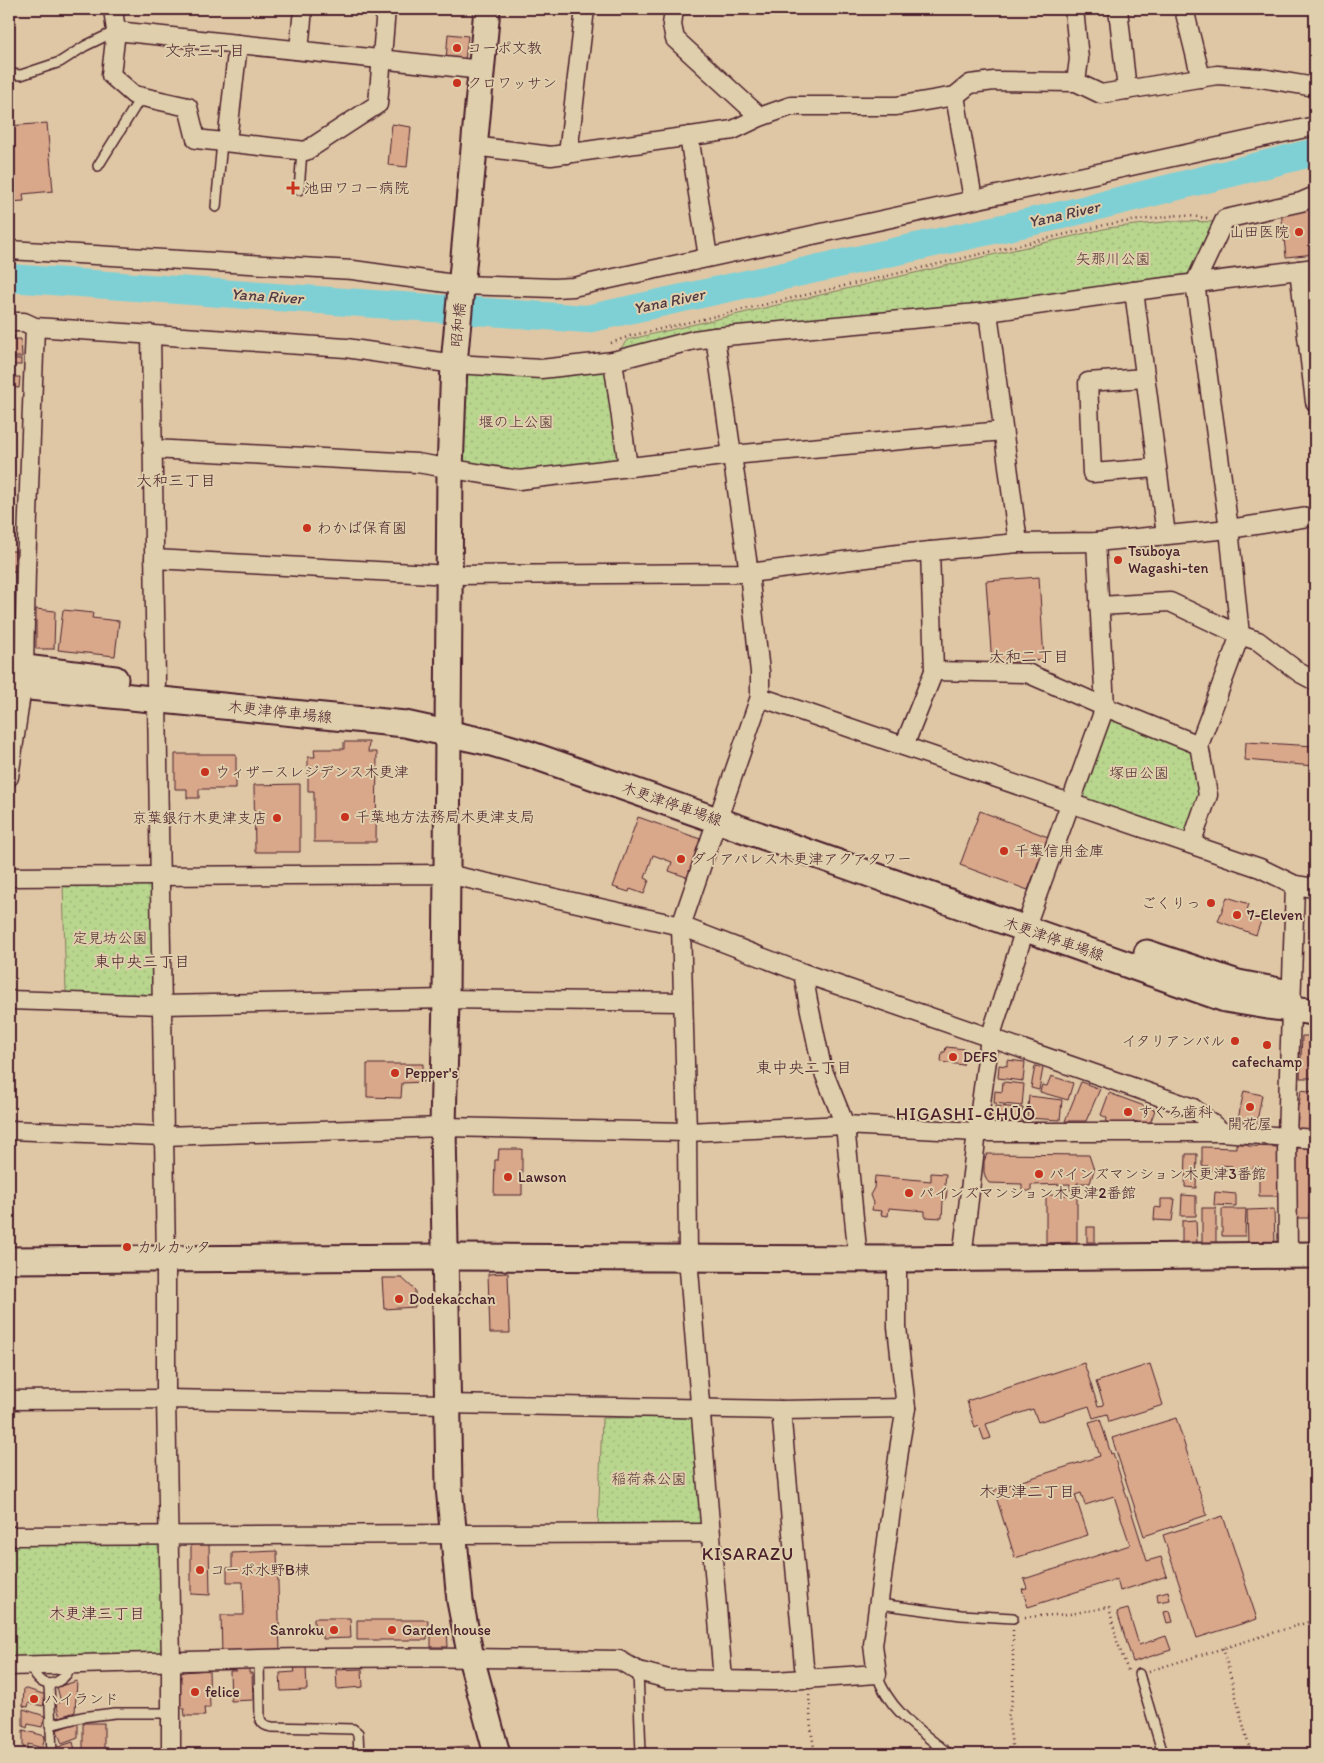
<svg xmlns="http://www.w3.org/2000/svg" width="1324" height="1763" font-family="Itim,'Klee One',sans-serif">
  <defs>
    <pattern id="park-dots" width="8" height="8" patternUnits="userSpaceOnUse" patternTransform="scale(1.25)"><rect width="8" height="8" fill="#b9d68e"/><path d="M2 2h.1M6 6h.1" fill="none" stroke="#a1b77b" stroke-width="1.8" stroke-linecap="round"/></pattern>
  </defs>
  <rect width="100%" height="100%" fill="#dfc7a5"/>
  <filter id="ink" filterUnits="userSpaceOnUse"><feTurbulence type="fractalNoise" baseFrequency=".02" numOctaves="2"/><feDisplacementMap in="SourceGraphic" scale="10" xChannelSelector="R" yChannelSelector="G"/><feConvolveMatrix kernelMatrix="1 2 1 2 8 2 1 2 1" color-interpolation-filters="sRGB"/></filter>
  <g filter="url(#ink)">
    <g fill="url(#park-dots)" stroke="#827a5c">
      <path d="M1174 221 1219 222 1191 279 614 358 627 340 1108 228Z"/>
      <path d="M605 368 620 460 519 470 457 462 464 373Z"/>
      <path d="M1108 712 1193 750 1201 795 1184 836 1079 797Z"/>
      <path d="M154 879 156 997 66 994 63 882Z"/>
      <path d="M693 1417 702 1527 598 1529 602 1418Z"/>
      <path d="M159 1543 162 1547 164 1648 156 1654 9 1657V1545Z"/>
    </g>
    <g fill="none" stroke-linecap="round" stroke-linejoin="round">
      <path stroke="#7fd0d5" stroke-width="28" d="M9 278 587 319 1062 215 1315 152"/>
    </g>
    <g fill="#d9a88b" stroke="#4a1f2b">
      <path d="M448 34 468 36 465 60H446Z"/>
      <path d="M47 123 53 191 23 194 24 201 9 202V126Z"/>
      <path d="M392 124 411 127 407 167 388 165Z"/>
      <path d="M1315 206V254L1286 257 1281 210Z"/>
      <path d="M9 335H14L15 339H21L22 357H9Z"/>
      <rect x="9" y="359" width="12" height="6"/>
      <path d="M9 374H11V377H20L19 388 9 387Z"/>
      <rect x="9" y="551" width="8" height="20"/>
      <path d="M1039 577 1044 660 992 664 986 581Z"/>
      <path d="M9 593V600H13V614H9Z"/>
      <path d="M36 609 55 611 54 649H36Z"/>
      <path d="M63 610 93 613 92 618 119 621 115 656 58 650Z"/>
      <path d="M344 742H369L368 752H377L376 842H314V791H308V757H315L314 749H344Z"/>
      <path d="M1246 742 1315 746 1314 766 1245 760Z"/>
      <path d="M175 754H236V789H199V798H187V789H175Z"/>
      <path d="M300 784V852H255L254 785Z"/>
      <path d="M980 811 1048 837 1028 890 960 865Z"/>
      <path d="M638 817 706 841 692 879 669 871 672 862 653 855 645 878 649 880 644 894 630 889 629 892 613 887Z"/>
      <path d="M1227 897 1249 904 1246 913 1262 918 1256 935 1218 921Z"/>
      <path d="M1302 1036H1315V1078H1300Z"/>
      <path d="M946 1047 965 1049 963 1065 941 1062 942 1052H945Z"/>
      <path d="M1007 1060 1025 1062 1023 1081 998 1078 999 1065 1007 1066Z"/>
      <path d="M367 1064H423V1082L402 1083 401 1098 367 1097Z"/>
      <path d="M1035 1066 1043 1068 1039 1090 1031 1088Z"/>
      <path d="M1051 1076 1073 1083 1068 1100 1040 1092 1042 1085 1047 1086Z"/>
      <path d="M1003 1082 1024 1084 1022 1106 994 1103 995 1091 1002 1092Z"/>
      <path d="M1081 1082 1100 1089 1086 1121H1065Z"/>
      <path d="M1301 1090 1315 1092V1130L1297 1129 1298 1116H1295L1296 1105H1299Z"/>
      <path d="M1244 1091 1262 1095 1256 1126 1238 1119Z"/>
      <path d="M1109 1093 1155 1110 1149 1126 1134 1121 1132 1128 1119 1123 1117 1127 1106 1123 1107 1118 1101 1115Z"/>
      <path d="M1029 1096 1062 1100 1060 1120 1027 1118Z"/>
      <path d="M996 1106 1023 1108 1022 1123 990 1120 991 1110 995 1111Z"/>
      <path d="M1236 1144H1248V1146L1279 1147 1278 1196H1259V1167H1253V1170H1232V1166L1220 1165V1171L1208 1170V1166H1202V1147L1236 1148Z"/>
      <path d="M1297 1148H1315V1213H1309V1218H1296Z"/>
      <path d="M499 1149H522V1195H494L495 1160H498Z"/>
      <path d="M987 1154 1089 1155 1094 1170 1090 1183H1077V1189L1070 1190V1184L1031 1185V1191H1022V1184L989 1183 986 1179 984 1172V1161Z"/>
      <path d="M1186 1154H1197L1196 1188 1185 1187Z"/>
      <path d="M931 1173 946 1174 945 1184 947 1191 946 1198 943 1201 942 1218 925 1217V1211L889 1208 888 1216 881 1215 882 1211 872 1210 873 1203 870 1195 874 1188 875 1176 931 1181Z"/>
      <path d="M1215 1192 1236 1194V1206L1214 1205Z"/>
      <path d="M1046 1195H1077V1242L1046 1243Z"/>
      <path d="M1182 1195 1196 1196V1216H1181Z"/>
      <path d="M1161 1199H1175L1172 1221 1154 1220 1155 1207 1161 1208Z"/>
      <rect x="1202" y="1208" width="14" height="37"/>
      <path d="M1222 1209H1246L1245 1236H1222Z"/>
      <path d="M1274 1209 1275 1245H1248L1247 1210Z"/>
      <path d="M1196 1220 1197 1245H1182V1221Z"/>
      <rect x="1087" y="1227" width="8" height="15"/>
      <path d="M508 1273 510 1333H490L488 1274Z"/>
      <path d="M382 1278H402L415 1290V1307L384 1309Z"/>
      <path d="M1084 1363 1098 1406 1104 1405 1096 1382 1150 1364 1163 1405 1109 1422 1107 1414 1093 1418 1089 1406 1038 1422 1033 1409 986 1424 991 1438 984 1440 979 1426 975 1428 967 1401Z"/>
      <path d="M1176 1418 1207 1515 1144 1536 1112 1438Z"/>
      <path d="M1100 1419 1111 1454 1113 1453 1147 1561 1161 1557 1167 1576 1120 1591 1117 1579 1028 1607 1022 1589 1027 1588 1024 1579 1130 1545 1114 1496 1085 1505 1081 1493 1075 1495 1088 1535 1015 1558 994 1490 1100 1456 1089 1422Z"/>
      <path d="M1223 1516 1257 1619 1197 1638 1163 1535Z"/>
      <path d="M209 1543 210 1595 191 1594V1545Z"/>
      <path d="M277 1551 280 1652 222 1653 221 1615H244L243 1582H227V1568H232V1553Z"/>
      <path d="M1168 1591 1170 1600 1158 1602 1157 1594Z"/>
      <path d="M1128 1609 1139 1645 1166 1636 1171 1650 1133 1662 1117 1612Z"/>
      <path d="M1170 1611 1173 1622 1167 1623 1164 1612Z"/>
      <path d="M314 1618H350L351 1638 322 1639V1634H314Z"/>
      <path d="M357 1620H428L427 1640H357Z"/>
      <path d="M431 1629H447L448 1647H431Z"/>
      <path d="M306 1667 307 1690 281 1691 280 1673 295 1672 294 1668Z"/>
      <path d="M236 1668H249V1673H252L253 1700 231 1701 230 1671H236Z"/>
      <path d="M362 1669 363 1687 337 1689 336 1670Z"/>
      <path d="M209 1670 210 1708H204L205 1716H185L184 1708H180L179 1676 183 1672Z"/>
      <path d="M77 1681 75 1712 60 1717 56 1704 61 1702 57 1687Z"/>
      <path d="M24 1688 46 1695 43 1706 29 1703 28 1707 23 1706Z"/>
      <path d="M23 1709 45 1716 42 1727 28 1724 27 1728 23 1726Z"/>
      <path d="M78 1722V1738L62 1744 57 1730Z"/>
      <rect x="83" y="1723" width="21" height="31"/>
      <path d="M23 1730 45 1736 42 1748 28 1744 27 1748 23 1747Z"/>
      <path d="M73 1742 76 1754H57L55 1748Z"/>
      <path d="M469 1746 470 1754H437L436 1748Z"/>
    </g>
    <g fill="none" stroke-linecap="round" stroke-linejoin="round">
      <defs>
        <g id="lane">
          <path d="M9 74 21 75 60 62 85 46 116 31"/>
          <path d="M98 166 141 97"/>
          <path d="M299 190 302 151"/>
          <path d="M216 207 222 142"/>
          <path d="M879 1604 961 1615 1013 1618"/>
          <path d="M259 1659 260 1719C263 1725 266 1726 272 1727L353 1729 358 1733 359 1754"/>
          <path d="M32 1665C33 1669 34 1673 36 1676 48 1693 68 1679 72 1663"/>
          <path d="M638 1671 641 1754"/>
          <path d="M877 1674C887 1709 921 1732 949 1754"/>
          <path d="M1139 1674 1163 1754"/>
          <path d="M49 1684 52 1754"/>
          <path d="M50 1725 82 1717 115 1713H171"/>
          <path d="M931 1754 939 1746"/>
        </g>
        <g id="street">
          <path d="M113 9 116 31 111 75 134 95 188 107 196 139 306 151 378 104 386 9"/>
          <path d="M674 9 672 25 675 39 760 117"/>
          <path d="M1074 9 1079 59 1076 82"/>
          <path d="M1118 9 1127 90"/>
          <path d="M1184 9 1201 78"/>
          <path d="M116 31 482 70"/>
          <path d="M299 50 303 9"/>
          <path d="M955 96 973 199"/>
          <path d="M689 136 708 257"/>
          <path d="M227 142 238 44"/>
          <path d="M474 146 551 156 733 130 760 117 791 106H896L955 96 970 84 994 81 1076 82 1101 94 1217 75 1261 78 1315 87"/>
          <path d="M568 154 585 9"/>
          <path d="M9 250 353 270 461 285 554 288 573 287 1315 126"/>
          <path d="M1299 270 1315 402"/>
          <path d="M1134 291 1166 535"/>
          <path d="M988 312 1018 543"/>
          <path d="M9 322H24L35 327 346 348 454 364 541 369 613 361 694 340 715 337 988 312 1134 291 1315 268"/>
          <path d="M151 334 156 684"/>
          <path d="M715 337 749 573 760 672V697L722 807"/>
          <path d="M613 361 628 467"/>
          <path d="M1145 378 1088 382 1092 473 1157 468"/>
          <path d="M152 449 417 463 519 480 732 455 1003 431"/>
          <path d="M154 559 450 575 749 573 898 554 1018 543 1096 542 1229 529 1315 516"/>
          <path d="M1099 606 1170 602 1240 635 1258 641 1300 673 1315 681"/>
          <path d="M24 668 26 569 35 327"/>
          <path d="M934 671 1027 673 1105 707 1199 745"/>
          <path d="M760 697 1260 868 1295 885 1315 888"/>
          <path d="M157 700 166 1260V1399L171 1662V1754"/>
          <path d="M904 746 934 671 930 551"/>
          <path d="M9 777 22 687"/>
          <path d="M717 820 681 926 687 1132 688 1258 723 1680"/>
          <path d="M1191 844 1208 795 1199 745 1240 635 1229 529 1195 283 1225 219 1301 202 1315 196"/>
          <path d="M9 877 447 874 681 926 803 973 1193 1108 1222 1132"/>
          <path d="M803 973 808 1001 822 1068 845 1125 858 1259"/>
          <path d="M9 1000 162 1005 446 999 683 1002"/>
          <path d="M9 1130 164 1136 443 1127 687 1132 845 1125 977 1132H1222L1315 1139"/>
          <path d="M1288 1255 1287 1137 1295 885"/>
          <path d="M962 1258 977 1132 990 1038 1025 929 1105 707 1096 542"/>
          <path d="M9 1400 166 1399 781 1410 906 1408"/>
          <path d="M781 1410 804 1666 809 1679"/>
          <path d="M9 1536 710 1533"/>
          <path d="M9 1666C92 1664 175 1661 259 1659 379 1656 499 1658 619 1660L638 1671 668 1679 775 1681 877 1674 873 1645 900 1443 906 1408 897 1327V1259"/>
        </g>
        <g id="secondary">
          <path d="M487 9 454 364 450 470 446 999 443 1127 449 1487 460 1601 471 1658 497 1754"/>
          <path d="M9 666 115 679"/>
          <path d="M9 685 405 724 492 743 529 754 1225 999 1268 1006 1315 1012"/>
          <path d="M1147 953 1238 983 1284 992"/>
          <path d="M9 1260 445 1257 897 1259 1315 1255"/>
        </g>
      </defs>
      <use href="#lane" stroke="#4a1f2b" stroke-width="12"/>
      <use href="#street" stroke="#4a1f2b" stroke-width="21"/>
      <use href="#secondary" stroke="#4a1f2b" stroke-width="29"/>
      <g stroke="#4a1f2b" stroke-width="2.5" stroke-dasharray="1 4" stroke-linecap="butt">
        <path d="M611 343 630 336 1109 224 1179 215 1208 218"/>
        <path d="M1025 1617 1070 1614 1109 1607 1117 1641 1128 1671"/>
        <path d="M1223 1648 1251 1754"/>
        <path d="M1149 1671 1315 1620"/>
        <path d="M809 1695 811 1729 815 1754"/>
        <path d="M1007 1754 1012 1745 1008 1717 1013 1694V1630"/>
      </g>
      <use href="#lane" stroke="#e0cfac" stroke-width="9"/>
      <use href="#street" stroke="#e0cfac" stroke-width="18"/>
      <use href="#secondary" stroke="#e0cfac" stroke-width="25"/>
    </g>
  </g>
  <g fill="#c8321e" stroke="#e0cfac" stroke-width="2">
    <circle cx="457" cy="48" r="5"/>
    <circle cx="457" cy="83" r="5"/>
    <path d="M290.5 180.5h5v5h5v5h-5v5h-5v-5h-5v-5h5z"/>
    <circle cx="1299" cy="232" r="5"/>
    <circle cx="307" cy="528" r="5"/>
    <circle cx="1118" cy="560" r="5"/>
    <circle cx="205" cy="772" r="5"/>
    <circle cx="345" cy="817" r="5"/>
    <circle cx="277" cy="818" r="5"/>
    <circle cx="1004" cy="851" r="5"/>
    <circle cx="681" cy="859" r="5"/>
    <circle cx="1211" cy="903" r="5"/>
    <circle cx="1237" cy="915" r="5"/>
    <circle cx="1235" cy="1041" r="5"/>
    <circle cx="1267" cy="1045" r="5"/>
    <circle cx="953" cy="1057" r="5"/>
    <circle cx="395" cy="1073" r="5"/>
    <circle cx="1250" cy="1107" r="5"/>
    <circle cx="1128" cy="1112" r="5"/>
    <circle cx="1039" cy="1174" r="5"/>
    <circle cx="508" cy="1177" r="5"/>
    <circle cx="909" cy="1193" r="5"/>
    <circle cx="127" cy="1247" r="5"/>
    <circle cx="399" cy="1299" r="5"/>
    <circle cx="200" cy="1570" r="5"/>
    <circle cx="334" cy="1630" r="5"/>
    <circle cx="392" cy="1630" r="5"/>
    <circle cx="195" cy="1692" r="5"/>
    <circle cx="34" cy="1699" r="5"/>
  </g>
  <g text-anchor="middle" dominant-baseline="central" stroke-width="4" stroke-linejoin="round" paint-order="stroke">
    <g font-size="15" fill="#4a1f2b" stroke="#e0cfac" text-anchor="start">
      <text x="467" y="48">コーポ文教</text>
      <text x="467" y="83">クロワッサン</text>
      <text x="304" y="188">池田ワコー病院</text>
      <text x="1289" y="232" text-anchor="end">山田医院</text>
      <text x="317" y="528">わかば保育園</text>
      <text x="1128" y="551">Tsuboya<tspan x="1128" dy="17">Wagashi-ten</tspan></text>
      <text x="215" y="772">ウィザースレジデンス木更津</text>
      <text x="355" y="817">千葉地方法務局木更津支局</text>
      <text x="267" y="818" text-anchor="end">京葉銀行木更津支店</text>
      <text x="1014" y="851">千葉信用金庫</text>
      <text x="691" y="859">ダイアパレス木更津アクアタワー</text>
      <text x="1201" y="903" text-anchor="end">ごくりっ</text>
      <text x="1247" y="915">7-Eleven</text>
      <text x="1225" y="1041" text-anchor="end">イタリアンバル</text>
      <text x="963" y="1057">DEFS</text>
      <text x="1267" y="1062" text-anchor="middle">cafechamp</text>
      <text x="405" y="1073">Pepper's</text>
      <text x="1138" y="1112">すぐろ歯科</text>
      <text x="1250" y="1124" text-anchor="middle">開花屋</text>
      <text x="1049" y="1174">パインズマンション木更津3番館</text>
      <text x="518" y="1177">Lawson</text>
      <text x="919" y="1193">パインズマンション木更津2番館</text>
      <text x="137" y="1247">カルカッタ</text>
      <text x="409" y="1299">Dodekacchan</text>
      <text x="210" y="1570">コーポ水野B棟</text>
      <text x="324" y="1630" text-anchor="end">Sanroku</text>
      <text x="402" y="1630">Garden house</text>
      <text x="205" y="1692">felice</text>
      <text x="44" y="1699">ハイランド</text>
    </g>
    <g font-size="15" fill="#553135" stroke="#e0cfac">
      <text x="1113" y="259">矢那川公園</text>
      <text x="516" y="422">堰の上公園</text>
      <text x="1139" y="773">塚田公園</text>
      <text x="110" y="938">定見坊公園</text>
      <text x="649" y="1479">稲荷森公園</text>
    </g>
    <g font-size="15" fill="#4a1f2b" stroke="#e0cfac">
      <text transform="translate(458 325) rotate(-85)">昭和橋</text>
      <text transform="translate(280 712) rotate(6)">木更津停車場線</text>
      <text transform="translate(672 804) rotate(19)">木更津停車場線</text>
      <text transform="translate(1054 939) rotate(19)">木更津停車場線</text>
    </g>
    <g font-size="16" fill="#4a1f2b" stroke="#e0cfac">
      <text x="205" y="50">文京三丁目</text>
      <text x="176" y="480">大和三丁目</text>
      <text x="1029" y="656">大和二丁目</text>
      <text x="142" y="961">東中央三丁目</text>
      <text x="804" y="1067">東中央二丁目</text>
      <text x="1027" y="1491">木更津二丁目</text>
      <text x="97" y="1613">木更津三丁目</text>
    </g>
    <g font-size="16" font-style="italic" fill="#523a44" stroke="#e0cfac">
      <text transform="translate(1064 214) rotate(-13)">Yana River</text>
      <text transform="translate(267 296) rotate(4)">Yana River</text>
      <text transform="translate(669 301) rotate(-12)">Yana River</text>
    </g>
    <g font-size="18" letter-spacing="1" fill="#4a1f2b" stroke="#e0cfac">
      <text x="966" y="1114">HIGASHI-CHŪŌ</text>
      <text x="748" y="1554">KISARAZU</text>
    </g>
  </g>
  <rect width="1324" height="1763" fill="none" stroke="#e0cfac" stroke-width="30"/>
  <rect x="15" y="15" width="1294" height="1733" fill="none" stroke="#4a1f2b" stroke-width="2" filter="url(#ink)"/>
</svg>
